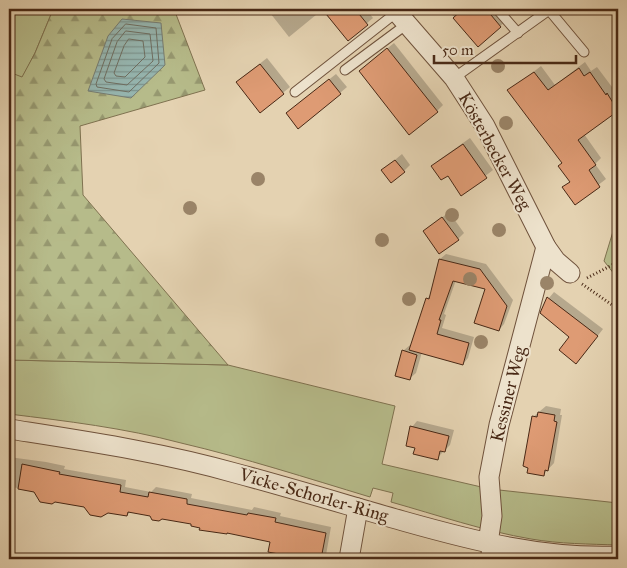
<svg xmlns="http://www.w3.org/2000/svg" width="627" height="568" font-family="'IM FELL Great Primer',serif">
  <defs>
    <pattern id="forest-firs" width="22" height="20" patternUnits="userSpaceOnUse" patternTransform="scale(1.25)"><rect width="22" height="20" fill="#b6bb8a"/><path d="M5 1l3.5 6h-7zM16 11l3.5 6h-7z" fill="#969870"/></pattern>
    <pattern id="water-rules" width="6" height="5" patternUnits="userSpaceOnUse" patternTransform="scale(1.25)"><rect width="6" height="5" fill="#96b6b0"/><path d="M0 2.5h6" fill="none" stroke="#7c948e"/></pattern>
  </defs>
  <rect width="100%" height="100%" fill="#e4d2b1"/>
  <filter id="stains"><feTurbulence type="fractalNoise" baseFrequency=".004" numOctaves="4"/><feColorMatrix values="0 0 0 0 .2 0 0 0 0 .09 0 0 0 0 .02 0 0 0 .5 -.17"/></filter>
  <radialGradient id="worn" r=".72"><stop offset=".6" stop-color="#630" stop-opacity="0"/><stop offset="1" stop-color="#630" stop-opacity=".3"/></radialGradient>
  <g fill="#b6bb8a" stroke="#7f7250">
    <path d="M9 9H59L52 12 35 53 22 78 9 72Z"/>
    <path d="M618 215V279L604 261Z"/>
    <path d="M9 360 228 365 395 406 382 464 490 489 618 503V545C589 544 560 544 531 539 484 531 437 515 391 502L393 493 373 488 370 497C307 478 245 458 181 443 125 428 66 421 9 414Z"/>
  </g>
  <path fill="url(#forest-firs)" stroke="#7f7250" d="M59 9H174L205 90 80 126 83 195 228 365 9 360V72L22 77 35 53 52 12Z"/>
  <path fill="url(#water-rules)" stroke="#777d72" d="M122 19 161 23 165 65 131 98 88 91 108 36Z"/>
  <g fill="#0003">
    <path d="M267 9H366L373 18 348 39 322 10 289 37Z"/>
    <path d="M447 9H497L507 20 479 45Z"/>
    <path d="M561 9H574L565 15Z"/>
    <path d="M394 43 443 105 437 111 367 65Z"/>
    <path d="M267 58 290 87 261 111 244 76Z"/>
    <path d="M585 62 591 71 597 67 618 95V110L584 134 601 158 595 164 606 179 575 203 564 187 570 181 563 162 509 91 541 66 555 85Z"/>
    <path d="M336 74 347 87 340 93 294 107Z"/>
    <path d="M470 138 493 170 462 194 448 175 433 166 439 160Z"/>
    <path d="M402 154 410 165 404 171 383 170Z"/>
    <path d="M449 212 464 233 458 239 424 232Z"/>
    <path d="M446 254 486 264 513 300 504 324 499 330 486 288 456 280 444 314 446 315 442 328 474 337 468 358 463 364 422 352 416 373 409 379 403 351 410 345H412L427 299 431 294 440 259Z"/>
    <path d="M554 292 603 329 582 356 571 337 542 313 549 298Z"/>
    <path d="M546 406 561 409 560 415H562L554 463 543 475 533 417Z"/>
    <path d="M417 421 454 430 450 445 437 458 416 447 412 427Z"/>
    <path d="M9 457 46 462 65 466 64 469 126 480 125 487 151 492 156 487 192 494 191 498 252 510 254 507 281 513 280 516 331 527 326 555 321 559H302L300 556 271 541 151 515 130 512 127 515 85 506 34 491 12 487 9 490Z"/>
    <path d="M9 553 55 559H9Z"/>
    <path d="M393 553 422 556 421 559H388Z"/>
  </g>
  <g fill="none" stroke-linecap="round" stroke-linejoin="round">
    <g stroke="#6f6f62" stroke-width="1">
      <path d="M126 24 156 28 159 63 129 92 97 87 96 84 112 39Z"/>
      <path d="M126 31 150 34 153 61 127 85 106 82 104 79 117 42Z"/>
      <path d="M129 39 143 41 145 57 125 77 116 76 114 73 124 46Z"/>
    </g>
  </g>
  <g fill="#de9b74" stroke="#482815">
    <path d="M322 9H355L368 25 348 41Z"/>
    <path d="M463 9H486L501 27 478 47 453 18Z"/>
    <path d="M387 48 438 112 409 135 359 71Z"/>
    <path d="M260 64 284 94 260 113 236 82Z"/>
    <path d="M579 68 584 76 590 72 606 95 607 93 618 111 578 140 596 165 589 170 600 187 575 205 562 187 570 182 558 166 562 163 507 90 534 72 548 90Z"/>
    <path d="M329 79 341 94 298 129 286 113Z"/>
    <path d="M463 144 487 178 461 196 448 176 441 180 431 166Z"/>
    <path d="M395 160 405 172 391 183 381 170Z"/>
    <path d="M442 217 459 240 439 254 423 231Z"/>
    <path d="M439 259 480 269 507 306 499 331 474 323 485 289 453 281 439 320H441L437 334 469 343 463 365 409 350 426 298 429 299Z"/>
    <path d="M547 297 598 336 576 364 559 350 569 337 540 313Z"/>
    <path d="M402 350 417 355 410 380 395 376Z"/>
    <path d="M538 412 555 415 554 421 557 422 548 471 545 470 544 476 527 473 528 468 523 466 532 416 537 417Z"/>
    <path d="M410 426 449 436 445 452 440 451 438 460 413 454 415 448 406 446Z"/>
    <path d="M22 464 60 472 59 474 121 485 120 492 148 497 149 492 187 499V504L247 515 248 513 276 518 275 522 326 533 321 559H301L300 558 268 552 270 542 227 533V534L199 530 200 528 191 526V524L162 519 159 521 152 520 150 516 128 512 127 516 108 513 101 517 90 515 84 507 55 502 52 504 40 502 34 492 18 489Z"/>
  </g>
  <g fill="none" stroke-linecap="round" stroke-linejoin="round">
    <defs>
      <g id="lane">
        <path d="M497 9 518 33"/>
        <path d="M345 70 407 24"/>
        <path d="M454 78 549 10 584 52"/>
        <path d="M295 92 397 12"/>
        <path d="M485 559 488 543"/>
      </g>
      <g id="street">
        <path d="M394 9 454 78 485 126 546 247 556 261 570 273"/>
        <path d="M9 429C85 441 161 452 235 473 291 488 347 505 403 521 474 541 544 559 618 556"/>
        <path d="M488 543 492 516 489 477 499 425 546 247"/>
        <path d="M349 559 358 508"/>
      </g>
    </defs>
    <use href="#lane" stroke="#6f523c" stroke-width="11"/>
    <use href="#street" stroke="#6f523c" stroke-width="21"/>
    <g stroke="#482815" stroke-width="3" stroke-dasharray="1 2.5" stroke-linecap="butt">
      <path d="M587 278 618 262"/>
      <path d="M582 284 618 309"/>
    </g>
    <use href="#lane" stroke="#ede2cc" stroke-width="9"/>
    <use href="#street" stroke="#ede2cc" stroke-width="19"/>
  </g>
  <g fill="#9a8468">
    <circle cx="498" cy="66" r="7"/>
    <circle cx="506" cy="123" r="7"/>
    <circle cx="258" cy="179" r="7"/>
    <circle cx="190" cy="208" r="7"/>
    <circle cx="452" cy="215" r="7"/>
    <circle cx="499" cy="230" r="7"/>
    <circle cx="382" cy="240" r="7"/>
    <circle cx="470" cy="279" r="7"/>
    <circle cx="547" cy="283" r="7"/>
    <circle cx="409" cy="299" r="7"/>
    <circle cx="481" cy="342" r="7"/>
  </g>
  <g text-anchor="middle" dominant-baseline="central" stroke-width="4" stroke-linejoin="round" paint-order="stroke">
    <g font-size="18" fill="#482815" stroke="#ede2cc">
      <text transform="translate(495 151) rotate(61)">Kösterbecker Weg</text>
      <text transform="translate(508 394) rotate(-76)">Kessiner Weg</text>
      <text transform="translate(314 495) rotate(16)">Vicke-Schorler-Ring</text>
    </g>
  </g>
  <rect width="627" height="568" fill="none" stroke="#e4d2b1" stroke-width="30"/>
  <rect x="10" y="10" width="607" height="548" fill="none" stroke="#482815" stroke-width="2.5"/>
  <rect x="15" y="15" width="597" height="538" fill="none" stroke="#482815"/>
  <path d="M434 55v8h142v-8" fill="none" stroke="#482815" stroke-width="2.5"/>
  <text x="442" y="55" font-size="15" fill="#482815" stroke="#ede2cc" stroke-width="4" paint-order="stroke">50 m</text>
  <rect width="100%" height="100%" filter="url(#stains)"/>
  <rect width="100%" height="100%" fill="url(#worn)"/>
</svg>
